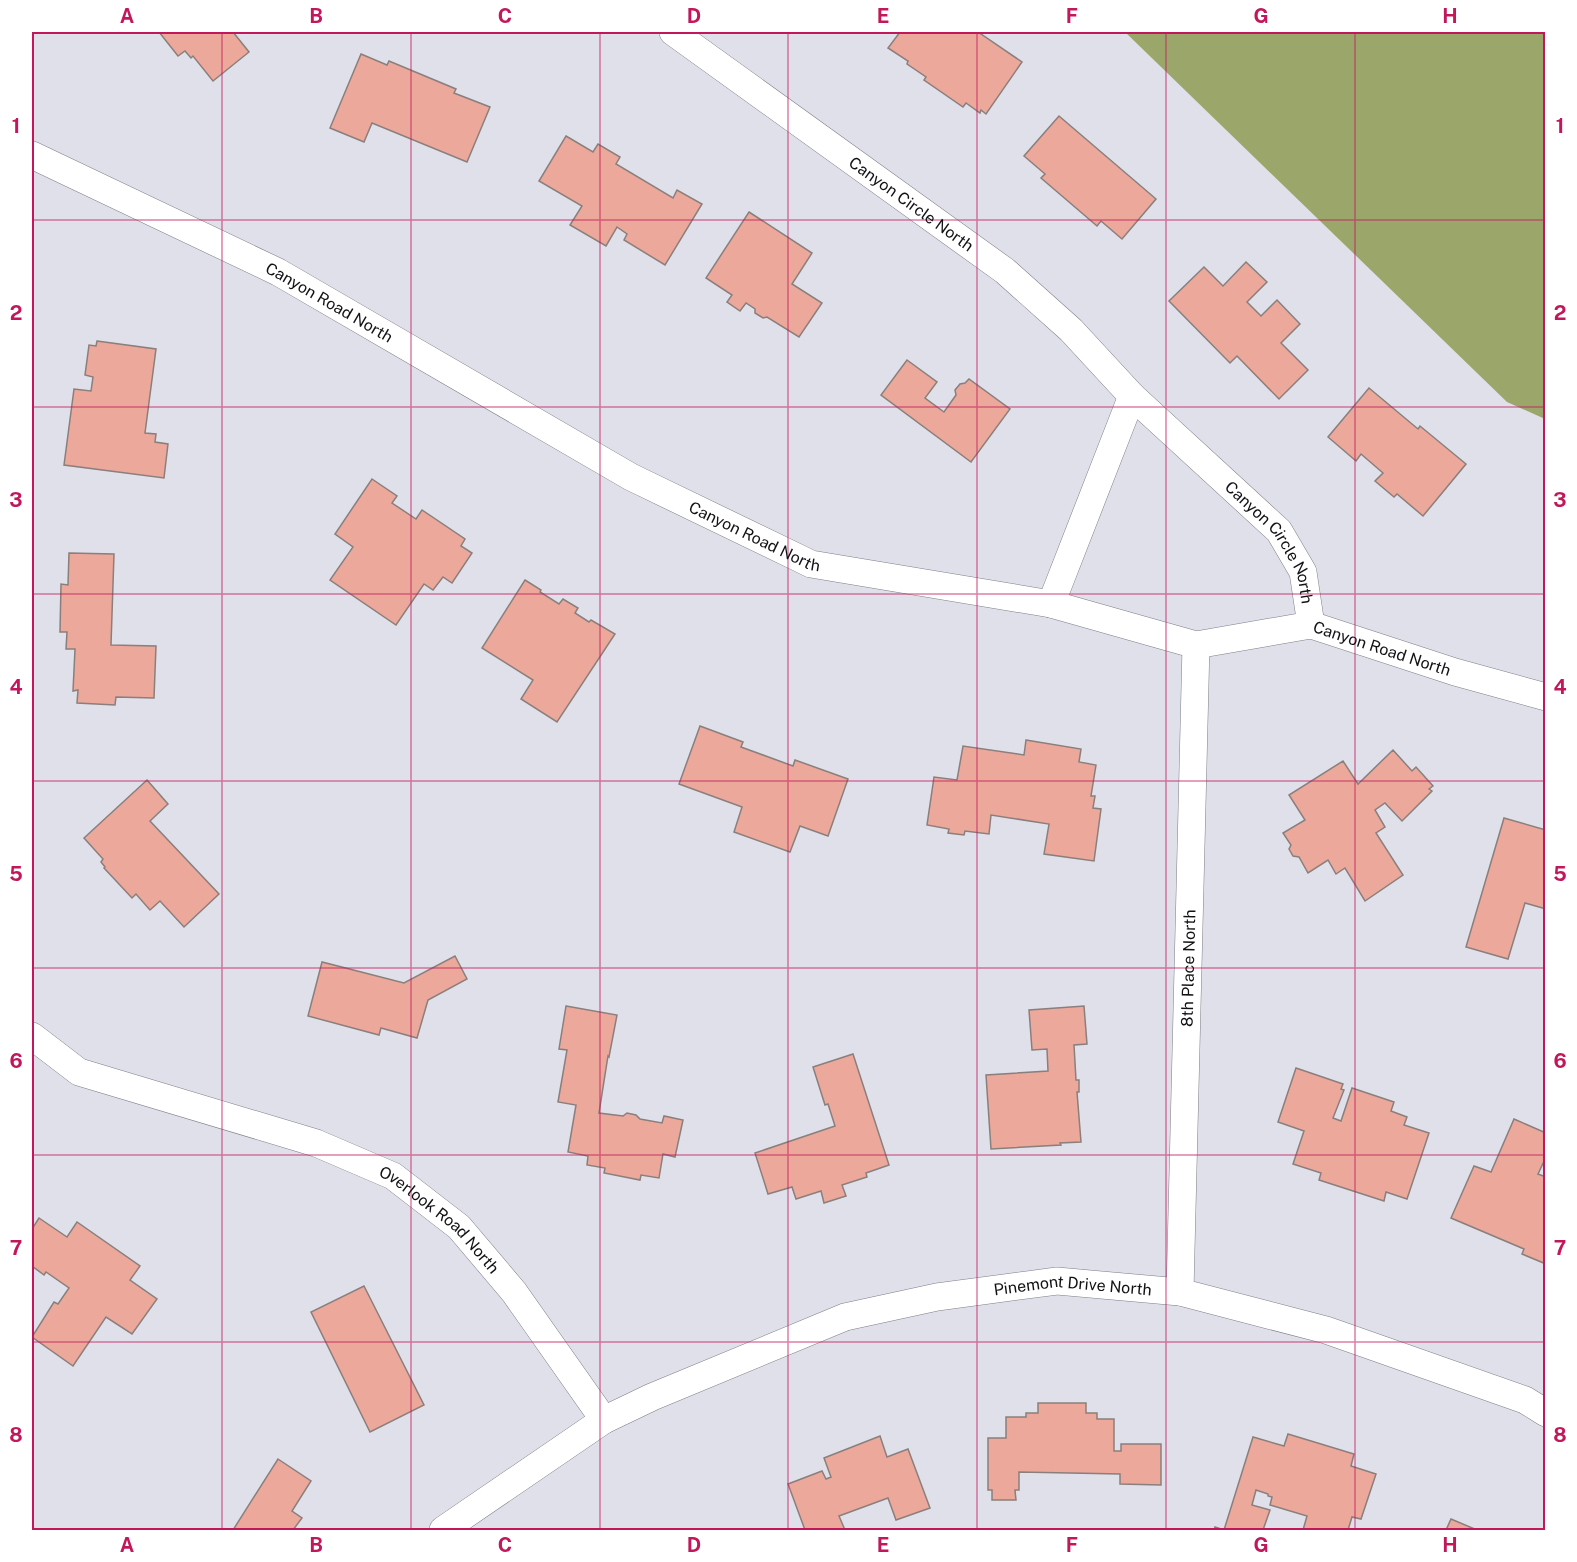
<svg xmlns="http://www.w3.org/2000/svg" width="1577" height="1562" font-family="'Public Sans',sans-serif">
  <rect width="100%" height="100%" fill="#e0e0eb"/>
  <path fill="#9ba66a" d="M1125 32H1545V419L1507 402Z"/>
  <g fill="#eba89b" stroke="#8a7f7c" stroke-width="1.5">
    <path d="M159 32H233L249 52 213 81 193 56 191 58 185 51 178 56Z"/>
    <path d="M900 32H978L1022 62 986 114 981 110 980 113 966 103 963 107 924 80 926 77 907 64 908 61 888 48Z"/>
    <path d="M361 54 387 65 389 61 456 89 454 93 490 107 467 162 372 123 364 142 330 128Z"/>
    <path d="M1059 116 1156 199 1122 239 1101 221 1097 226 1041 178 1045 174 1024 156Z"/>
    <path d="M566 136 593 152 598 144 620 157 616 164 673 198 677 190 702 204 665 265 624 240 627 234 617 227 606 246 570 225 582 206 539 181Z"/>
    <path d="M749 212 812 253 792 284 822 303 799 337 767 317 763 318 755 313V309L746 303 740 311 727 302 732 295 706 278Z"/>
    <path d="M1246 262 1267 282 1247 302 1261 316 1277 300 1300 324 1281 343 1308 370 1279 399 1237 356 1230 363 1169 301 1204 267 1223 286Z"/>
    <path d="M97 341 156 349 145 433 156 434 155 442 168 444 164 478 64 465 74 389 91 391 93 377 85 375 89 345 96 346Z"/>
    <path d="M907 360 937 382 925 398 944 412 956 395 955 390 960 384 965 383 969 379 1010 409 971 462 881 395Z"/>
    <path d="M1369 388 1418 429 1420 426 1466 464 1423 516 1397 494 1394 497 1375 481 1383 473 1361 454 1356 461 1328 437Z"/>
    <path d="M372 479 397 496 392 503 416 519 422 510 465 539 461 546 472 553 452 583 443 577 433 590 424 584 396 625 330 580 353 547 335 534Z"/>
    <path d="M69 553 114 554 111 645 156 646 154 698 116 697 115 705 77 703 78 690 73 691 75 649H66L67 632H60L61 584 68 585Z"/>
    <path d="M525 580 541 590 540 592 559 604 563 599 578 608 575 613 589 622 591 620 615 634 557 722 521 699 533 680 482 648Z"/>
    <path d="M700 726 743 742 741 747 793 766 795 760 848 779 828 836 800 826 790 852 734 832 742 807 679 784Z"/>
    <path d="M1026 740 1081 749 1079 762 1096 765 1091 796H1095L1093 808 1101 809 1094 861 1044 854 1049 824 991 815 989 834 965 831 964 835 948 833 949 829 927 825 934 777 957 780 963 746 1024 755Z"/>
    <path d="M1393 750 1412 771 1416 767 1433 786 1429 789 1432 791 1402 821 1385 803 1375 810 1385 827 1376 833 1403 875 1365 901 1345 868 1336 874 1328 860 1308 873 1299 857 1293 856 1289 849 1291 845 1283 833 1305 820 1289 795 1343 761 1358 784Z"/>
    <path d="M147 780 168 804 150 821 219 894 184 927 160 901 150 910 136 894 132 898 104 868 105 867 101 862 103 859 84 838Z"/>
    <path d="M1504 818 1546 830V909L1525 903 1508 959 1466 947Z"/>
    <path d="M455 956 467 979 428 1000 417 1038 381 1028 379 1035 308 1016 322 962 404 983Z"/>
    <path d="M566 1006 617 1015 609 1057 608 1056 599 1113 623 1116 627 1113 636 1115 640 1119 662 1123 664 1116 683 1120 675 1157 663 1154 659 1178 641 1175 640 1180 604 1173 605 1168 587 1165 588 1156 568 1152 576 1105 558 1102 567 1050 559 1049Z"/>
    <path d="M1084 1006 1087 1044 1074 1045 1076 1080H1079V1092H1077L1081 1142 1060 1143 1061 1145 991 1149 986 1075 1048 1071 1047 1049 1032 1050 1029 1010Z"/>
    <path d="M853 1054 889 1165 866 1173 867 1177 842 1185 846 1196 824 1203 821 1191 796 1199 792 1187 768 1194 755 1153 835 1126 828 1104 825 1105 813 1067Z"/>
    <path d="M1296 1068 1343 1084 1341 1089 1344 1090 1333 1118 1341 1121 1352 1088 1394 1102 1391 1111 1407 1117 1404 1125 1429 1133 1407 1199 1386 1192 1384 1201 1319 1180 1321 1173 1293 1164 1304 1131 1278 1122Z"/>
    <path d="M1514 1119 1546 1133V1157L1538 1174 1546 1177V1264L1522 1254 1524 1249 1451 1218 1474 1166 1491 1172Z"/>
    <path d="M39 1218 67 1237 77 1222 140 1266 130 1280 157 1299 132 1334 106 1317 73 1366 32 1337 54 1302 58 1304 69 1288 46 1272 44 1275 32 1266V1229Z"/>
    <path d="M364 1286 424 1405 370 1432 311 1312Z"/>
    <path d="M1038 1403H1086V1413H1097V1419H1114V1451H1121V1444H1161V1485L1120 1484V1474L1019 1472V1490H1015L1016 1500H992V1490H988V1438H1006V1417H1026V1413H1038Z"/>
    <path d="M1288 1434 1354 1454 1351 1466 1376 1474 1361 1519 1352 1517 1348 1530H1303L1307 1516 1270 1505 1272 1497 1268 1496V1494L1256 1490 1252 1505 1270 1510 1263 1530H1214L1215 1527 1224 1530 1253 1437 1284 1446Z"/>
    <path d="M880 1436 887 1457 908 1449 930 1508 896 1520 888 1498 839 1516 845 1530H805L788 1484 822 1471 826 1479 831 1477 824 1458Z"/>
    <path d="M278 1459 311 1481 292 1511 302 1518 293 1530H233Z"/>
    <path d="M1451 1519 1477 1530H1446Z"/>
  </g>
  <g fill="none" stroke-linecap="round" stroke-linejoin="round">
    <defs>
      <g id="street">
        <path id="s1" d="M673 32 1005 271 1071 330 1132 396 1279 531 1303 572 1311 625"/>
        <path id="s2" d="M32 155 278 272 631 477 811 564 1051 604 1196 645 1311 625 1455 672 1546 697"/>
        <path d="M1051 604 1132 396"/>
        <path id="s3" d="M32 1036 79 1072 316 1143 393 1176 459 1227 514 1292 604 1420"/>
        <path id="s4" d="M1180 1292 1196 645"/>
        <path id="s5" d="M443 1530 604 1420 652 1397 845 1317 937 1297 1057 1281 1180 1292 1326 1330 1525 1400 1546 1413"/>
      </g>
    </defs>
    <use href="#street" stroke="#7d7e87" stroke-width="28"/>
    <use href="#street" stroke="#fff" stroke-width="27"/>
  </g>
  <path fill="none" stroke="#c2185b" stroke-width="1.5" stroke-opacity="0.55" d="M222 32V1530M411 32V1530M600 32V1530M788 32V1530M977 32V1530M1166 32V1530M1355 32V1530M32 220H1546M32 407H1546M32 594H1546M32 781H1546M32 968H1546M32 1155H1546M32 1342H1546"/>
  <g text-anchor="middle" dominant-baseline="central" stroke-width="4.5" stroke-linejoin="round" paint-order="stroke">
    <g font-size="16" fill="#121216" stroke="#fff">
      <text stroke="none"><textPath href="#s1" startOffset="294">Canyon Circle North</textPath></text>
      <text stroke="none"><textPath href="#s2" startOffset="332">Canyon Road North</textPath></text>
      <text stroke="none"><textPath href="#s2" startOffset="818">Canyon Road North</textPath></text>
      <text stroke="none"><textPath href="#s1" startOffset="792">Canyon Circle North</textPath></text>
      <text stroke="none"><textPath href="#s2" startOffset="1466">Canyon Road North</textPath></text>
      <text stroke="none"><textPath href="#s4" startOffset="324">8th Place North</textPath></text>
      <text stroke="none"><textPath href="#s3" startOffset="454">Overlook Road North</textPath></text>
      <text stroke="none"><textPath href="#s5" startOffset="688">Pinemont Drive North</textPath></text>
    </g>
  </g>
  <rect width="1577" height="1562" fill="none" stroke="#ffffff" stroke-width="66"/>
  <rect x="33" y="33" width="1511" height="1496" fill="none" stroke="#c2185b" stroke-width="2"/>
  <g font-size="20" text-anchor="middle" font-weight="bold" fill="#c2185b">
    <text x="127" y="23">A</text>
    <text x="316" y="23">B</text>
    <text x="505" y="23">C</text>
    <text x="694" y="23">D</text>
    <text x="883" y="23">E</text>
    <text x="1072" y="23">F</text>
    <text x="1261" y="23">G</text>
    <text x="1450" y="23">H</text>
    <text x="16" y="133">1</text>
    <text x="1560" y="133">1</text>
    <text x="16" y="320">2</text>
    <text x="1560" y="320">2</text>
    <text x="16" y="507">3</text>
    <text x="1560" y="507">3</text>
    <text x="16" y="694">4</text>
    <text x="1560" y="694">4</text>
    <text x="16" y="881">5</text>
    <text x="1560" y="881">5</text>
    <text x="16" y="1068">6</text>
    <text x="1560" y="1068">6</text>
    <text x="16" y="1255">7</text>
    <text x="1560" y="1255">7</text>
    <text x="16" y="1442">8</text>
    <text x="1560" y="1442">8</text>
    <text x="127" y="1552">A</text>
    <text x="316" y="1552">B</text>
    <text x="505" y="1552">C</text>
    <text x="694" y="1552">D</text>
    <text x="883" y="1552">E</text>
    <text x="1072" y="1552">F</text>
    <text x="1261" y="1552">G</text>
    <text x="1450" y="1552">H</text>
  </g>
</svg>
